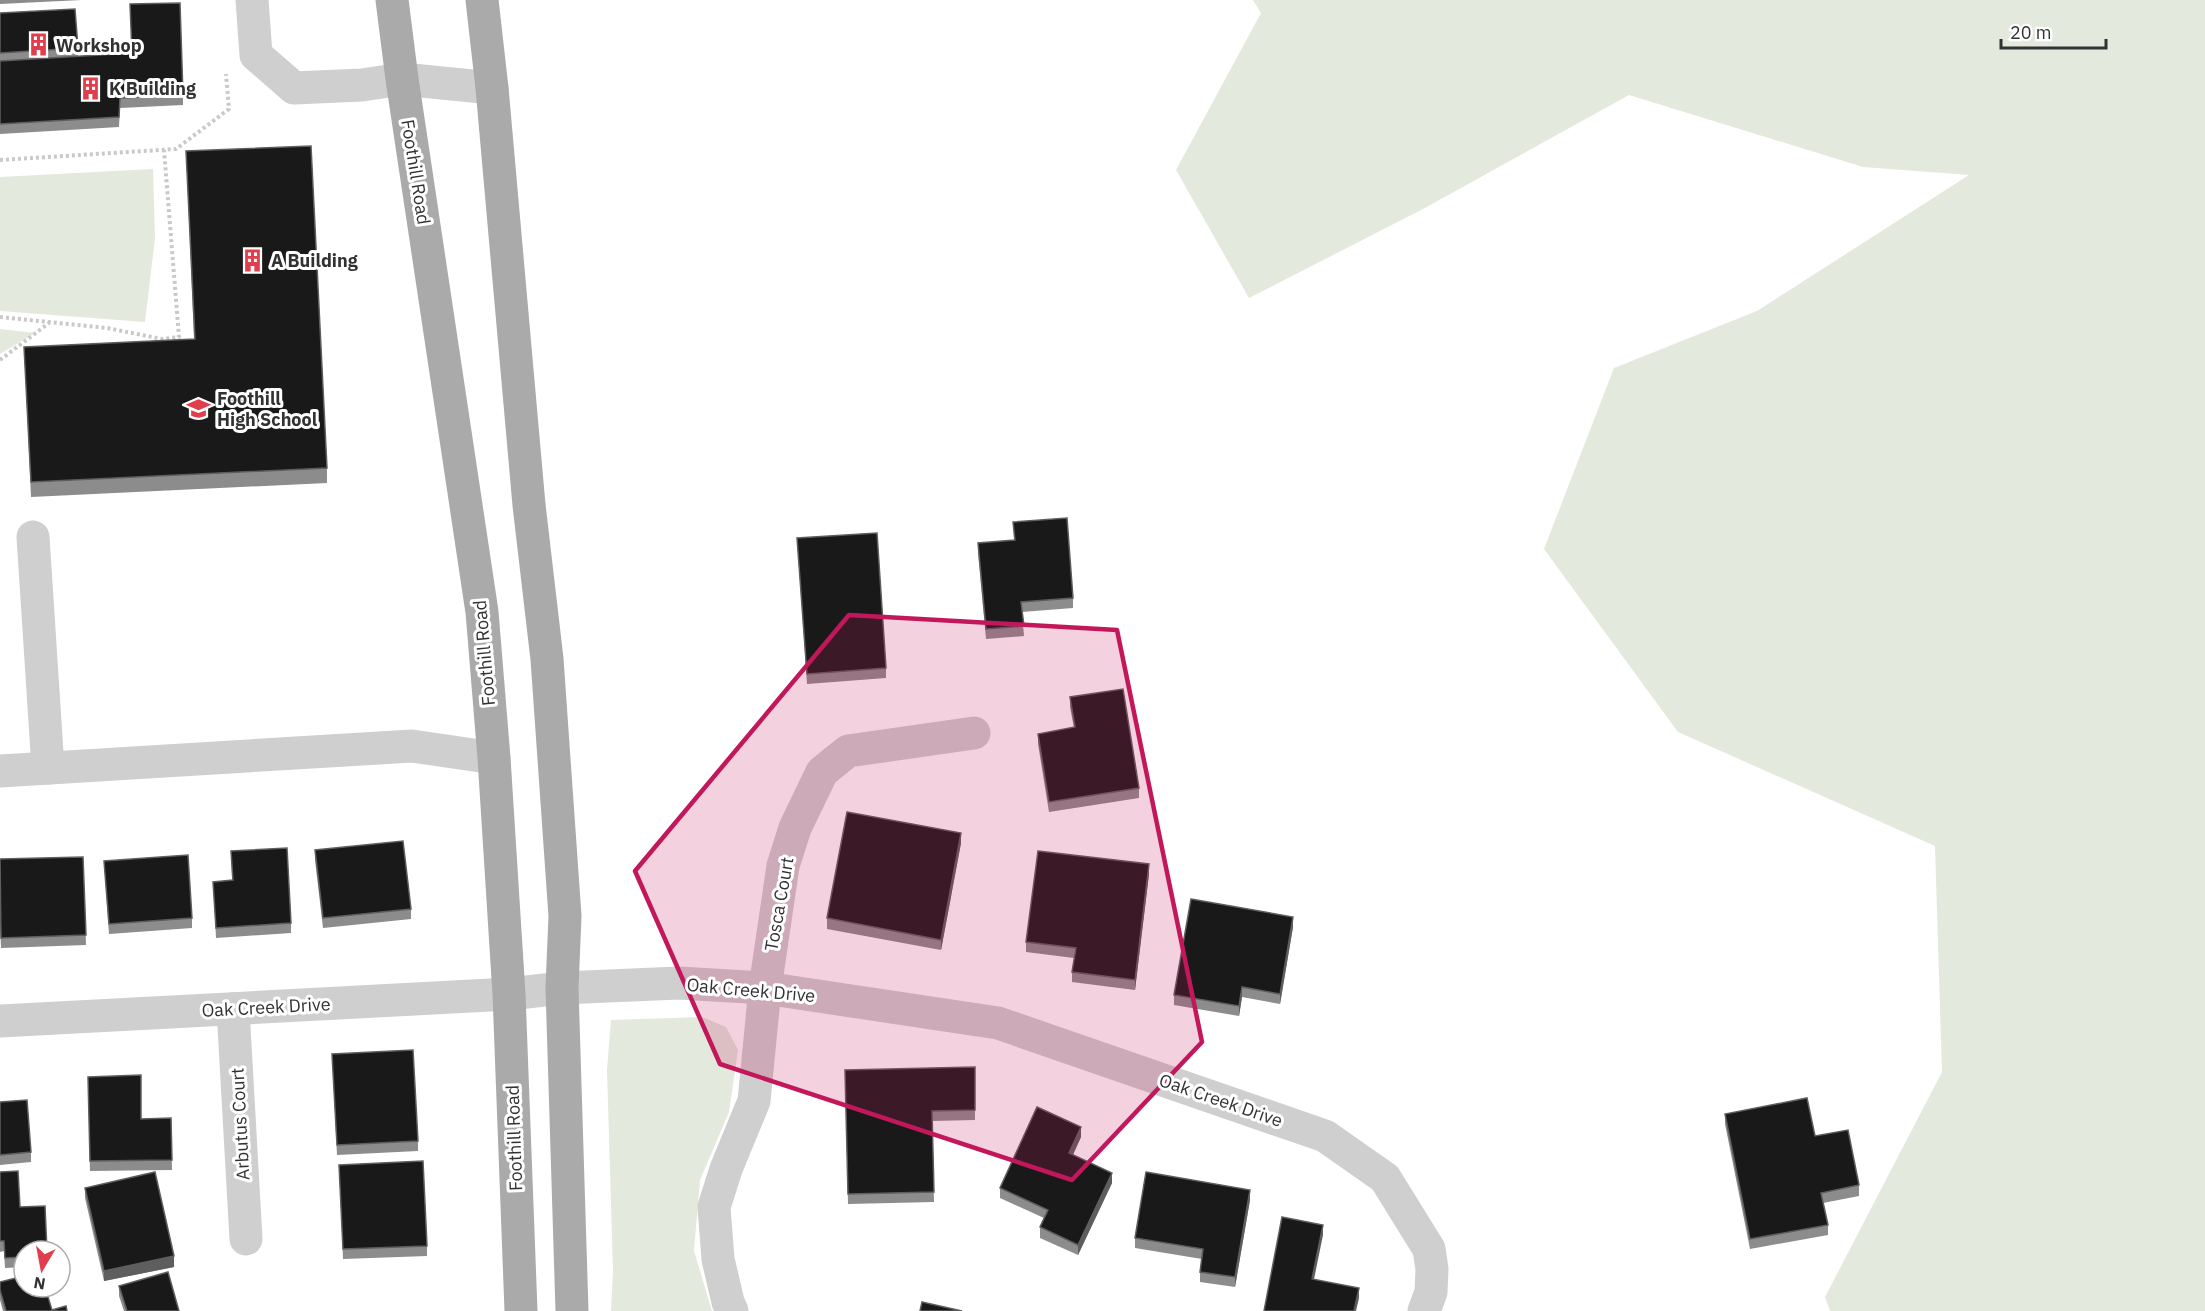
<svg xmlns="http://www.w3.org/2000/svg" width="2205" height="1311" font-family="'IBM Plex Sans',sans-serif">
  <rect width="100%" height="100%" fill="#fff"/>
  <g fill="#e3e9dc">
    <path d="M1253 0H2205V1311H1830L1825 1297 1942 1072 1935 846 1678 732 1544 549 1614 368 1757 311 1969 175 1863 167 1629 95 1423 209 1249 298 1176 170 1261 13Z"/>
    <path d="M153 169 155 238 145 322 0 311V177Z"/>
    <path d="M0 329 35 333 0 354Z"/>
    <path d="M702 1017 726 1027 738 1050 729 1112 700 1180 694 1251 712 1311H611L613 1271 607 1070 611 1020Z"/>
  </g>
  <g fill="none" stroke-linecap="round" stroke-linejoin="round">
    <g stroke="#c9c9c9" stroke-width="4" stroke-dasharray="3 3" stroke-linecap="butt">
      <path d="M0 160 176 149 229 109 226 74"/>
      <path d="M0 317 107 328 162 339 179 337 164 150"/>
      <path d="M0 360 49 323"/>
    </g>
    <g stroke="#cfcfcf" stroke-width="33">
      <path d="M252 0 256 55 294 88 362 85 402 79 492 88"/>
      <path d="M33 537 48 768"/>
      <path d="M0 771 412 746 494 758"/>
      <path d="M233 1009 246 1239"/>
      <path d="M0 1021 509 994 562 988 679 983 765 988 998 1023 1325 1136 1385 1178 1429 1249 1432 1269 1431 1292 1424 1311"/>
      <path d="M732 1311 728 1302 718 1259 714 1207 726 1169 754 1101 765 988 783 866 795 828 822 772 848 751 974 733"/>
    </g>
    <g stroke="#aaa" stroke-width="33">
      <path d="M392 0 402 79 482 612 494 758 509 994 521 1311"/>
      <path d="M482 0 492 88 529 505 547 659 565 916 562 988 572 1311"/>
    </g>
  </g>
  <g fill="#8c8c8c">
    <path d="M0 0H82L0 4Z"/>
    <path d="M130 4 183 95V105L120 108 119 127 0 134V13L78 48V56L132 53Z"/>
    <path d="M186 151 327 468V483L31 497 24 347 194 339Z"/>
    <path d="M1013 522 1073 598V608L1022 612 1024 636 986 639 978 553V543L1014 540Z"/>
    <path d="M797 538 886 668V678L807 684Z"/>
    <path d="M1070 697 1139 788V798L1049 812 1038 744V734L1074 728 1070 707Z"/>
    <path d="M961 843 941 950 827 929V918Z"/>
    <path d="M315 850 411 909V919L323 928 315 860Z"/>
    <path d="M231 851 291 923V933L216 938 213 882 232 880Z"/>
    <path d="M83 857 86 945 1 948 0 920Z"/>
    <path d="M104 861 192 918V928L109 934Z"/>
    <path d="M1149 874 1135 990 1072 982V972L1074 958 1026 952V942Z"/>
    <path d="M1293 927 1280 1004 1242 997 1239 1016 1174 1005V995Z"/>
    <path d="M332 1054 418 1141V1151L337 1155Z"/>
    <path d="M975 1067V1120L932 1121 934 1202 848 1204 845 1070Z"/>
    <path d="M88 1077 141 1119 171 1118 172 1170 90 1171Z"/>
    <path d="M0 1102 31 1152V1162L0 1165Z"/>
    <path d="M1725 1114 1815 1136 1859 1185V1196L1823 1203 1828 1225V1235L1750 1249 1725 1124Z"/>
    <path d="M1081 1137 1072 1155 1112 1183 1078 1255 1040 1238V1227L1044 1218 1000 1198V1188Z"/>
    <path d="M339 1165 427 1246V1256L343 1259Z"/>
    <path d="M0 1172 20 1207 24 1251V1267L5 1268 4 1251 0 1252Z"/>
    <path d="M85 1188 174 1267 104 1281 85 1198Z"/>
    <path d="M1250 1200 1235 1287 1200 1282V1272L1202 1259 1135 1248V1238Z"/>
    <path d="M0 1282 52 1310 67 1311H3L0 1300Z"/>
    <path d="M119 1286 179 1311H124L119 1296Z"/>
  </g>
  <g fill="#5e5e5e">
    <path d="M961 833V843L941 950V940Z"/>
    <path d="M1149 864V874L1135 990V980Z"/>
    <path d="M1293 917V927L1280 1004V994Z"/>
    <path d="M1242 987V997L1239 1016V1006Z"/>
    <path d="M1081 1127V1137L1069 1164V1153Z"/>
    <path d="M1112 1173V1183L1078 1255V1245Z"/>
    <path d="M1250 1190V1200L1235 1287V1277Z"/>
    <path d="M1323 1225V1235L1312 1289V1279Z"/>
    <path d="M174 1256V1267L104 1281V1271Z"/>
    <path d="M1359 1288V1298L1356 1311H1354Z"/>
  </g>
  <g fill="#191919" stroke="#5e5e5e" stroke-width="1.5">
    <path d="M180 3 183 95 120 98 119 117 0 124V61L132 53 130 4Z"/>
    <path d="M75 9 78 48 0 53V13Z"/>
    <path d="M311 146 327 468 31 482 24 347 195 339 186 151Z"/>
    <path d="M1067 518 1073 598 1021 602 1024 626 986 629 978 543 1015 540 1013 522Z"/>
    <path d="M877 533 886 668 807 674 797 538Z"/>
    <path d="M1123 689 1139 788 1049 802 1038 734 1075 727 1070 697Z"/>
    <path d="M847 812 961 833 941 940 827 918Z"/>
    <path d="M403 841 411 909 323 918 315 850Z"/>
    <path d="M287 848 291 923 216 928 213 882 233 880 231 851Z"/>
    <path d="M1038 851 1149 864 1135 980 1072 972 1076 948 1026 942Z"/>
    <path d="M188 855 192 918 109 924 104 861Z"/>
    <path d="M83 857 86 935 1 938 0 859Z"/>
    <path d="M1191 899 1293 917 1280 994 1242 987 1239 1006 1174 995Z"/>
    <path d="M413 1050 418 1141 337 1145 332 1054Z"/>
    <path d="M975 1067V1110L932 1111 934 1192 848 1194 845 1070Z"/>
    <path d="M141 1075V1119L171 1118 172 1160 90 1161 88 1077Z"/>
    <path d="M1807 1098 1815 1136 1848 1130 1859 1185 1821 1193 1828 1225 1750 1239 1725 1114Z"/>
    <path d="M27 1100 31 1152 0 1155V1102Z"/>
    <path d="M1037 1107 1081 1127 1069 1153 1112 1173 1078 1245 1040 1227 1048 1210 1000 1188Z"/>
    <path d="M423 1161 427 1246 343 1249 339 1165Z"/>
    <path d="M18 1171 20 1207 45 1206 47 1251H24V1257L5 1258 4 1241H0V1172Z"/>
    <path d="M155 1172 174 1256 104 1271 85 1188Z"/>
    <path d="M1146 1172 1250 1190 1235 1277 1200 1272 1203 1249 1135 1238Z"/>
    <path d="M1282 1217 1323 1225 1312 1279 1359 1288 1354 1311H1264Z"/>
    <path d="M168 1272 179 1311H127L119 1286Z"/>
    <path d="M24 1276V1287H45L52 1310 66 1306 67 1311H6L0 1290V1282Z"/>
    <path d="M922 1302 962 1311H920Z"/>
  </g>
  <path fill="#c2185b" fill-opacity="0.2" stroke="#c2185b" stroke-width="4.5" stroke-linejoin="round" d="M849 615 1117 630 1202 1042 1072 1180 720 1064 635 871Z"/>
  <defs>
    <symbol id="building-bare" viewBox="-9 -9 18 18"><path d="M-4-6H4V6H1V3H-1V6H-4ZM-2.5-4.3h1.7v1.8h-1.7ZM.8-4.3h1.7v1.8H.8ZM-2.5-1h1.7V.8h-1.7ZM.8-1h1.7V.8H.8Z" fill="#e03e4c" stroke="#fff" stroke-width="2.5" paint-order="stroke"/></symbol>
    <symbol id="school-bare" viewBox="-9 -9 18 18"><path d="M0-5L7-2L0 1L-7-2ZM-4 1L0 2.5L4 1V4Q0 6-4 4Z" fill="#e03e4c" stroke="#fff" stroke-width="2.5" paint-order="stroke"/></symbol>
  </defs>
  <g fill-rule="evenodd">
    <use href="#building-bare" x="22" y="28" width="33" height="33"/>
    <use href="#building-bare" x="74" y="72" width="33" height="33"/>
    <use href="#building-bare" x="236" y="244" width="33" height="33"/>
    <use href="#school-bare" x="182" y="392" width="33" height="33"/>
  </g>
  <g text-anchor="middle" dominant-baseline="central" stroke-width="6" stroke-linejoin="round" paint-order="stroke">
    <g font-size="18" font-weight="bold" fill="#323232" stroke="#fff" text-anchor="start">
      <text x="56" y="45">Workshop</text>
      <text x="109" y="88">K Building</text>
      <text x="271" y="260">A Building</text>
      <text x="217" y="398">Foothill<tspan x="217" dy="21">High School</tspan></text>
    </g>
    <g font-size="18" fill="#323232" stroke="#fff">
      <text transform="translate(416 172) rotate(81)">Foothill Road</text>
      <text transform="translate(484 653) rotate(-95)">Foothill Road</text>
      <text transform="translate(779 904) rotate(-80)">Tosca Court</text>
      <text transform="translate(751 990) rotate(5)">Oak Creek Drive</text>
      <text transform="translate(266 1007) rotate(-3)">Oak Creek Drive</text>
      <text transform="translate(1221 1100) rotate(19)">Oak Creek Drive</text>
      <text transform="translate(240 1124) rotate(-93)">Arbutus Court</text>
      <text transform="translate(514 1138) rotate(-92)">Foothill Road</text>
    </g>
  </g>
  <g transform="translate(42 1269) rotate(190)"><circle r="28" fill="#ffffff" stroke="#adadad" stroke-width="1.5"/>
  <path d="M0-4.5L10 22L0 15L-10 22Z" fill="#e03e4c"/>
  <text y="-9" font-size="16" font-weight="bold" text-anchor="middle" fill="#323232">N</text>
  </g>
  <path d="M2001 39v9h105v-9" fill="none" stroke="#323232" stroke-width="3"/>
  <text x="2010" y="39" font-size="18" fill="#323232" stroke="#ffffff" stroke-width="4.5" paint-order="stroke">20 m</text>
</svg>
